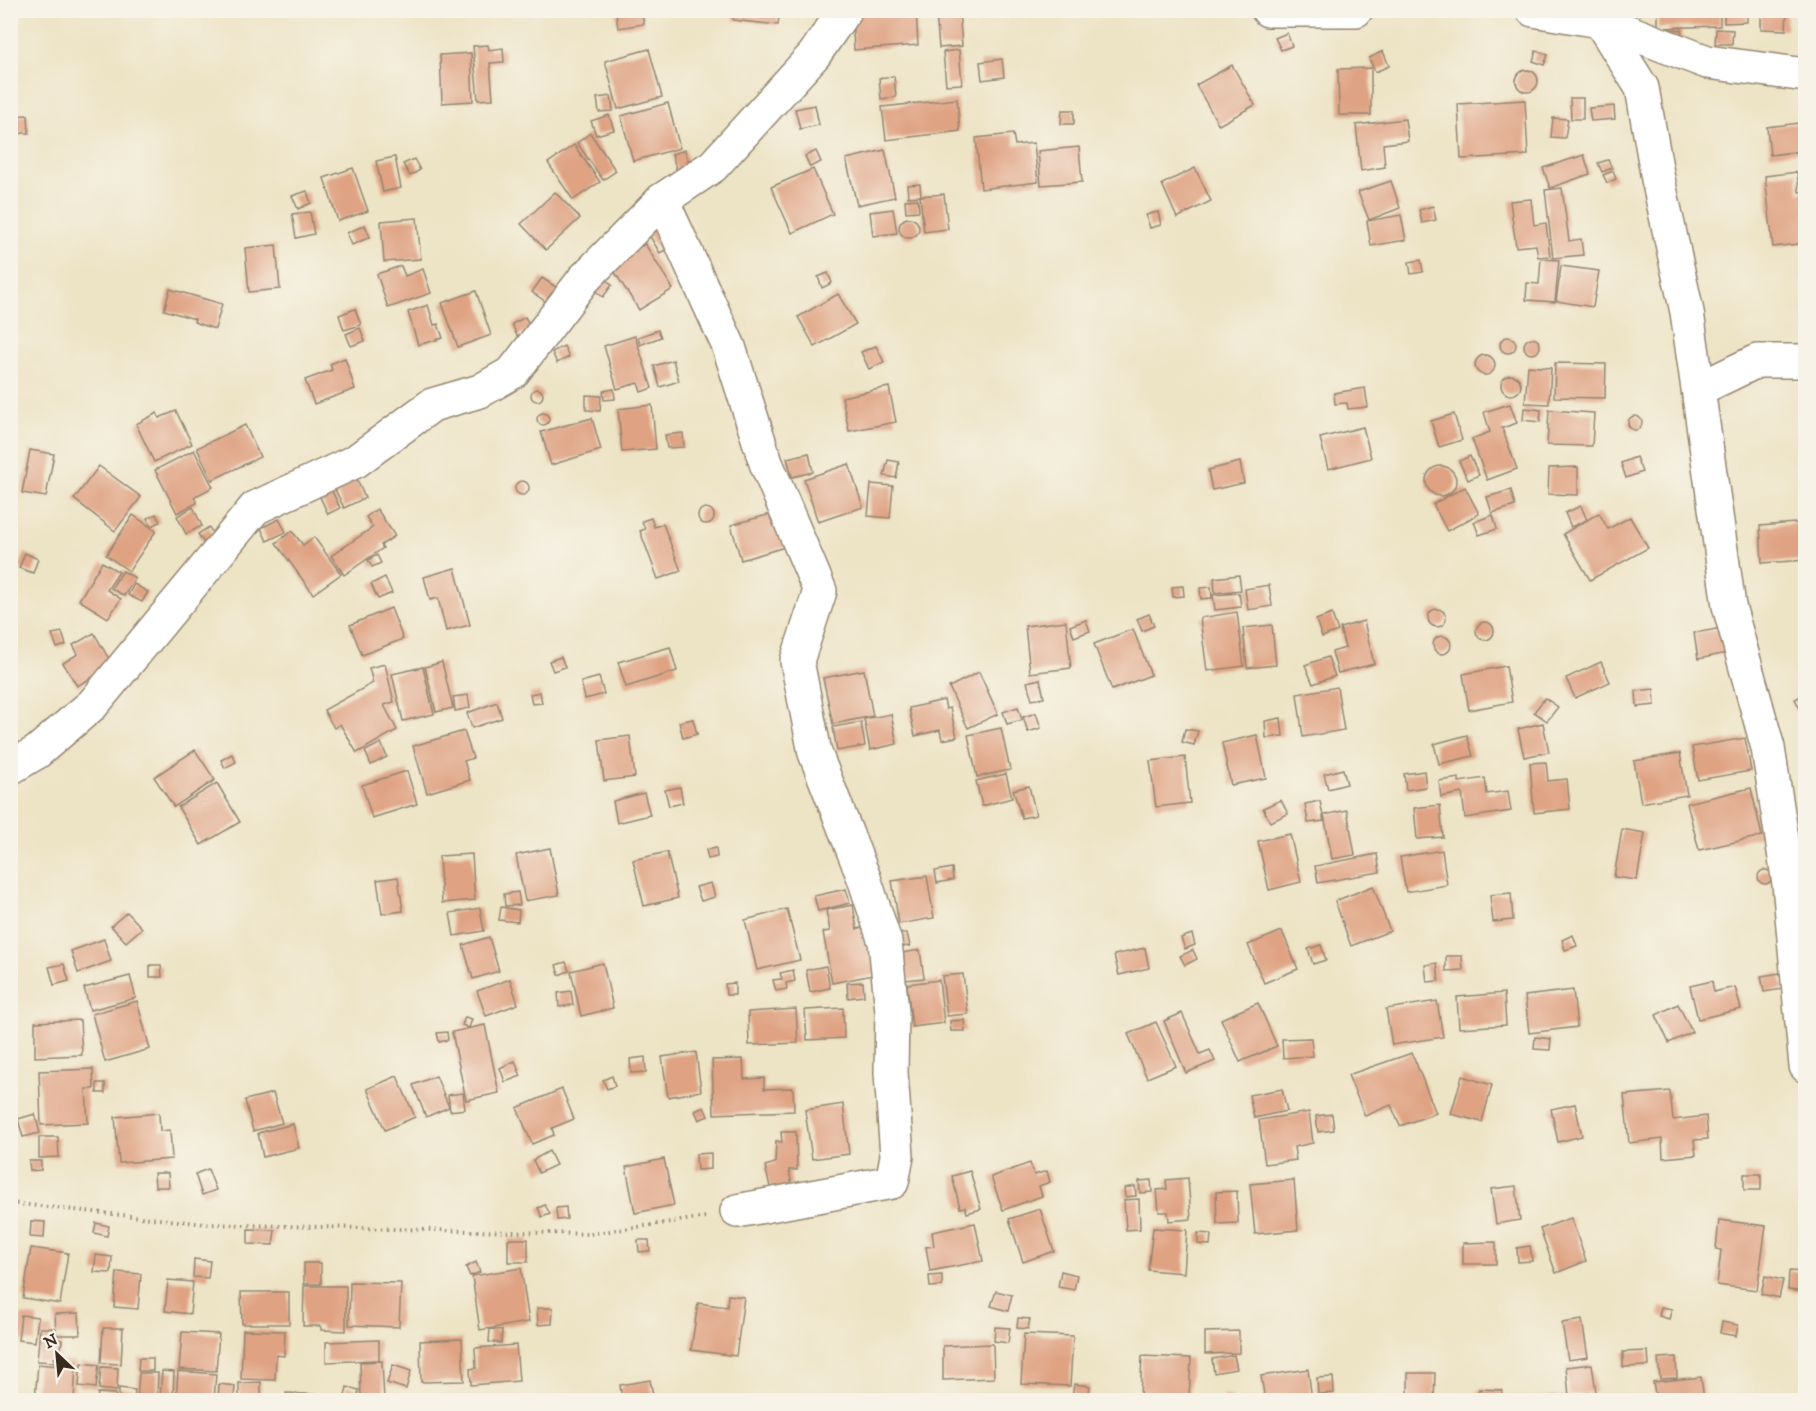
<svg xmlns="http://www.w3.org/2000/svg" width="1816" height="1411" font-family="'IM FELL DW Pica',serif">
  <rect width="100%" height="100%" fill="#f7f3e8"/>
  <filter id="ink" filterUnits="userSpaceOnUse"><feTurbulence type="fractalNoise" baseFrequency=".0167" numOctaves="2"/><feDisplacementMap in="SourceGraphic" scale="12" xChannelSelector="R" yChannelSelector="G"/><feConvolveMatrix kernelMatrix="1 2 1 2 8 2 1 2 1" color-interpolation-filters="sRGB"/></filter>
  <filter id="wash" filterUnits="userSpaceOnUse"><feTurbulence type="fractalNoise" baseFrequency=".008" numOctaves="4" result="noise"/><feDisplacementMap in="SourceGraphic" scale="24" xChannelSelector="R" yChannelSelector="G"/><feGaussianBlur stdDeviation="1.35" result="paint"/><feColorMatrix in="noise" values="0 0 0 0 0 0 0 0 0 0 0 0 0 0 0 0 0 1.4 0 .05"/><feComposite in="paint" operator="in"/></filter>
  <g filter="url(#wash)">
    <rect width="100%" height="100%" fill="#ede3c5"/>
    <g id="blocks">
      <g fill="#dfa282">
        <circle cx="1636" cy="13" r="4.5"/>
        <path d="M440 10H501V12L441 17Z"/>
        <path d="M631 10H641L644 24 618 28 616 13Z"/>
        <path d="M734 10H780L778 25 733 20Z"/>
        <path d="M916 10 918 45 854 50 852 12Z"/>
        <path d="M1658 10H1720V26L1658 28Z"/>
        <path d="M1724 10H1747V22L1724 23Z"/>
        <path d="M1761 10H1787L1786 30 1761 29Z"/>
        <path d="M959 11 962 46 939 48 936 13Z"/>
        <path d="M1669 29 1682 30 1681 43 1668 42Z"/>
        <path d="M1716 29 1733 30 1732 44H1715Z"/>
        <path d="M1287 33 1292 46 1281 50 1275 38Z"/>
        <path d="M488 45 489 50 503 48 504 62 490 63 493 99 478 100 473 46Z"/>
        <path d="M649 49 662 97 618 109 605 61Z"/>
        <path d="M959 50 962 84 946 85 943 52Z"/>
        <path d="M1383 51 1389 66 1375 72 1369 58Z"/>
        <path d="M1536 51 1548 55 1544 65 1533 61Z"/>
        <path d="M471 53 473 101 442 103 440 55Z"/>
        <path d="M1002 59 1004 77 982 80 980 62Z"/>
        <path d="M1232 65 1255 105 1219 125 1196 85Z"/>
        <path d="M1371 68V115H1339L1338 69Z"/>
        <circle cx="1527" cy="81" r="11"/>
        <path d="M894 76 896 97 881 99 879 78Z"/>
        <path d="M611 96 613 111 599 112 597 98Z"/>
        <path d="M1570 98H1583V119H1571Z"/>
        <path d="M957 99 960 131 886 140 882 107Z"/>
        <path d="M1525 100 1528 155 1461 159 1458 104Z"/>
        <path d="M668 103 680 148 633 161 621 116Z"/>
        <path d="M815 105 819 125 800 129 795 109Z"/>
        <path d="M1614 106 1615 119 1591 121 1589 108Z"/>
        <path d="M1062 110H1074V124H1061Z"/>
        <path d="M28 115 29 133 10 134V116Z"/>
        <path d="M609 115 614 130 596 135 591 121Z"/>
        <path d="M1553 118 1568 119 1565 138 1551 137Z"/>
        <path d="M1405 119 1408 141 1383 144 1385 167 1361 171 1356 125Z"/>
        <path d="M1799 123 1802 151 1770 155 1767 127Z"/>
        <path d="M590 133 616 171 603 180 577 143Z"/>
        <path d="M1013 134 1015 145 1034 143 1038 182 981 189 976 138Z"/>
        <path d="M574 145 600 182 573 200 548 163Z"/>
        <path d="M1079 147 1082 182 1041 185 1038 151Z"/>
        <path d="M685 150 690 168 677 172 672 154Z"/>
        <path d="M885 150 895 197 857 205 846 159Z"/>
        <path d="M816 151 821 162 810 167 805 156Z"/>
        <path d="M1584 155 1590 174 1550 188 1543 168Z"/>
        <path d="M395 157 401 188 383 192 376 161Z"/>
        <path d="M414 159 420 170 410 176 403 164Z"/>
        <path d="M1608 160 1612 168 1602 172 1598 163Z"/>
        <path d="M353 168 368 211 338 221 324 178Z"/>
        <path d="M1195 168 1211 201 1177 218 1162 184Z"/>
        <path d="M813 169 833 214 792 233 771 187Z"/>
        <path d="M1613 171 1616 179 1607 183 1603 175Z"/>
        <path d="M1797 172 1799 192 1806 191V243L1773 247 1765 176Z"/>
        <path d="M1391 181 1400 208 1369 220 1358 192Z"/>
        <path d="M920 184 921 196 908 197 907 185Z"/>
        <path d="M1562 188 1569 241 1581 239 1583 255 1553 258 1545 190Z"/>
        <path d="M307 191 311 203 298 209 292 196Z"/>
        <path d="M555 192 580 218 546 250 521 224Z"/>
        <path d="M944 194 948 229 924 232 920 196Z"/>
        <path d="M918 199 919 211 906 212 905 200Z"/>
        <path d="M1531 199 1534 225 1546 223 1550 256 1538 257 1536 245 1516 247 1510 201Z"/>
        <path d="M1433 206 1436 220 1422 223 1419 210Z"/>
        <path d="M893 209 897 233 873 236 870 212Z"/>
        <path d="M310 212 314 234 296 238 292 214Z"/>
        <path d="M1158 212 1161 225 1150 228 1146 215Z"/>
        <path d="M1401 215 1406 240 1371 246 1367 221Z"/>
        <path d="M417 218 421 259 384 262 381 221Z"/>
        <circle cx="909" cy="228" r="10"/>
        <path d="M662 220 676 244 660 253 646 230Z"/>
        <path d="M365 225 370 237 352 245 347 233Z"/>
        <path d="M645 244 673 289 639 310 610 265Z"/>
        <path d="M276 245 280 289 249 292 245 248Z"/>
        <path d="M1541 259 1559 260 1555 302 1526 300 1527 283 1539 284Z"/>
        <path d="M1421 260 1423 272 1411 274 1409 262Z"/>
        <path d="M401 266 405 276 423 269 431 293 388 308 377 274Z"/>
        <path d="M1561 266 1599 271 1593 307 1556 301Z"/>
        <path d="M828 273 832 283 822 288 818 277Z"/>
        <path d="M603 277 612 285 603 297 593 289Z"/>
        <path d="M542 278 559 289 549 304 532 292Z"/>
        <path d="M170 289 222 304 215 329 194 322 195 319 164 310Z"/>
        <path d="M476 291 491 335 458 347 442 303Z"/>
        <path d="M838 294 856 324 815 347 798 317Z"/>
        <path d="M428 305 434 325 438 324 443 338 418 345 408 312Z"/>
        <path d="M355 309 361 325 344 330 339 315Z"/>
        <path d="M525 317 532 329 517 336 512 324Z"/>
        <path d="M360 328 365 341 351 346 346 334Z"/>
        <path d="M658 330 661 337 640 345 638 337Z"/>
        <path d="M635 336 652 388 641 392 638 383 617 389 604 346Z"/>
        <circle cx="1508" cy="345" r="8"/>
        <circle cx="1532" cy="346" r="8"/>
        <path d="M564 346 569 357 557 363 552 352Z"/>
        <path d="M876 346 884 362 869 369 861 352Z"/>
        <circle cx="1485" cy="365" r="10"/>
        <path d="M345 358 355 389 314 404 305 380 332 370 330 364Z"/>
        <path d="M673 360 679 381 660 387 654 366Z"/>
        <path d="M1555 363 1606 364 1605 398 1554 397Z"/>
        <path d="M1528 366 1551 368 1549 404 1525 403Z"/>
        <circle cx="1511" cy="385" r="10"/>
        <path d="M889 387 896 422 849 431 842 397Z"/>
        <path d="M1365 388 1368 407 1348 409 1347 403 1335 404 1334 393Z"/>
        <path d="M614 389 615 399 604 400 603 391Z"/>
        <circle cx="537" cy="395" r="6"/>
        <path d="M586 395 601 396 600 411 586 410Z"/>
        <path d="M1510 404 1517 423 1502 428 1517 469 1487 480 1472 439 1490 432 1484 412Z"/>
        <path d="M652 405 656 449 622 452 618 409Z"/>
        <path d="M1524 408 1541 410 1540 422 1523 420Z"/>
        <path d="M1549 410 1594 413 1592 446 1547 445Z"/>
        <path d="M176 411 192 444 154 462 136 424 157 413 159 418Z"/>
        <circle cx="543" cy="419" r="6"/>
        <path d="M1454 414 1462 440 1439 447 1431 421Z"/>
        <circle cx="1635" cy="423" r="7"/>
        <path d="M592 418 601 450 551 465 541 432Z"/>
        <path d="M245 425 260 457 212 480 197 448Z"/>
        <path d="M1363 427 1371 458 1328 469 1320 438Z"/>
        <path d="M683 433 684 447 667 448 665 435Z"/>
        <path d="M30 450 54 454 46 497 22 493Z"/>
        <path d="M194 450 213 487 194 497 197 503 177 513 155 470Z"/>
        <path d="M809 453 813 472 792 477 787 458Z"/>
        <path d="M1470 456 1479 475 1468 480 1459 461Z"/>
        <path d="M1636 457 1642 472 1626 478 1621 463Z"/>
        <path d="M888 460 899 462 896 478 884 476Z"/>
        <path d="M1240 462 1244 483 1212 490 1208 470Z"/>
        <path d="M849 464 863 507 818 522 804 479Z"/>
        <path d="M99 466 141 497 115 531 74 499Z"/>
        <circle cx="1441" cy="481" r="15"/>
        <path d="M1578 467V495L1548 494 1549 468Z"/>
        <path d="M354 473 365 498 344 508 332 483Z"/>
        <circle cx="522" cy="488" r="7"/>
        <path d="M871 484 893 486 890 518 868 516Z"/>
        <path d="M1465 487 1479 514 1447 531 1433 504Z"/>
        <path d="M1511 490 1515 506 1492 513 1487 497Z"/>
        <path d="M332 491 340 508 328 514 320 497Z"/>
        <path d="M1581 506 1587 520 1571 527 1565 513Z"/>
        <path d="M193 507 202 526 186 534 177 516Z"/>
        <circle cx="706" cy="516" r="8"/>
        <path d="M377 509 395 536 381 545 383 548 344 575 331 556 373 527 366 517Z"/>
        <path d="M775 513 785 547 741 560 731 525Z"/>
        <path d="M1599 513 1608 529 1630 517 1648 548 1590 580 1563 534Z"/>
        <path d="M156 514 160 522 151 526 147 518Z"/>
        <path d="M133 515 156 531 129 571 106 555Z"/>
        <path d="M1493 515 1497 529 1479 535 1474 522Z"/>
        <path d="M651 518 654 527 663 524 681 571 658 579 640 531 645 529 642 521Z"/>
        <path d="M279 519 286 532 267 541 261 528Z"/>
        <path d="M1806 522V560L1762 563 1760 526Z"/>
        <path d="M209 527 214 536 204 543 198 534Z"/>
        <path d="M292 531 303 545 314 537 341 574 313 594 276 543Z"/>
        <path d="M25 553 38 559 33 573 19 568Z"/>
        <path d="M377 555 381 563 372 567 368 560Z"/>
        <path d="M102 562 119 572 107 590 121 599 108 618 79 600Z"/>
        <path d="M455 568 470 625 446 631 438 598 430 600 424 577Z"/>
        <path d="M123 571 135 578 124 596 111 588Z"/>
        <path d="M1239 575 1241 590 1215 593 1214 578Z"/>
        <path d="M385 577 392 593 378 599 371 584Z"/>
        <path d="M134 584 148 592 142 602 128 595Z"/>
        <path d="M1269 585 1272 606 1248 610 1245 589Z"/>
        <path d="M1183 586 1184 596 1173 597 1172 587Z"/>
        <path d="M1211 587 1212 598 1201 599 1200 588Z"/>
        <path d="M1239 593 1241 607 1215 610 1213 595Z"/>
        <path d="M391 608 403 639 362 655 350 625Z"/>
        <circle cx="1437" cy="618" r="9"/>
        <path d="M1237 612 1244 666 1207 671 1200 618Z"/>
        <path d="M1149 614 1154 626 1142 631 1137 619Z"/>
        <path d="M1332 614 1338 631 1322 637 1316 620Z"/>
        <path d="M1086 620 1090 631 1074 637 1070 626Z"/>
        <path d="M1066 621 1071 668 1030 673 1025 626Z"/>
        <path d="M1364 621 1374 664 1338 673 1332 652 1345 648 1340 628Z"/>
        <circle cx="1485" cy="631" r="9"/>
        <path d="M1272 625 1276 665 1247 668 1243 628Z"/>
        <path d="M1722 628 1727 653 1698 659 1694 633Z"/>
        <path d="M1133 629 1151 675 1112 690 1094 644Z"/>
        <path d="M62 632 66 645 57 648 52 634Z"/>
        <path d="M94 633 113 666 77 686 63 663 78 654 73 645Z"/>
        <circle cx="1442" cy="645" r="9"/>
        <path d="M670 647 677 671 626 687 618 662Z"/>
        <path d="M561 657 565 667 553 671 549 661Z"/>
        <path d="M1328 657 1335 676 1313 684 1305 665Z"/>
        <path d="M442 662 453 708 436 712 425 667Z"/>
        <path d="M1601 662 1610 682 1575 698 1566 678Z"/>
        <path d="M385 664 394 702 384 705 397 730 357 753 340 724 334 728 324 710 373 683 369 668Z"/>
        <path d="M1506 666 1512 702 1469 710 1463 674Z"/>
        <path d="M423 667 434 714 403 721 392 674Z"/>
        <path d="M864 670 873 716 833 724 823 678Z"/>
        <path d="M979 672 998 714 968 728 949 687Z"/>
        <path d="M599 677 604 694 585 699 581 682Z"/>
        <path d="M1040 679 1044 698 1032 700 1027 682Z"/>
        <path d="M1337 687 1344 730 1303 737 1297 694Z"/>
        <path d="M1654 689 1655 705 1637 707 1636 691Z"/>
        <path d="M540 692 542 703 532 704 530 694Z"/>
        <path d="M1806 694V721L1795 699Z"/>
        <path d="M468 695 470 708 455 711 453 697Z"/>
        <path d="M1545 698 1558 707 1547 721 1534 712Z"/>
        <path d="M944 700 946 709 950 708 957 737 942 740 940 730 915 736 909 708Z"/>
        <path d="M497 702 502 718 472 728 467 713Z"/>
        <path d="M1018 707 1022 720 1007 724 1003 712Z"/>
        <path d="M1036 713 1041 728 1028 732 1023 717Z"/>
        <path d="M891 714 897 744 870 750 864 719Z"/>
        <path d="M1281 718 1283 736 1266 738 1265 721Z"/>
        <path d="M693 719 697 734 683 738 679 722Z"/>
        <path d="M861 722 865 746 837 751 833 727Z"/>
        <path d="M1543 723 1549 752 1524 757 1518 729Z"/>
        <path d="M1001 728 1010 770 977 777 968 735Z"/>
        <path d="M1185 729 1198 731 1194 745 1182 742Z"/>
        <path d="M464 731 473 758 464 761 470 780 427 793 413 746Z"/>
        <path d="M1257 735 1266 778 1231 785 1222 743Z"/>
        <path d="M1467 735 1473 756 1439 764 1434 744Z"/>
        <path d="M630 736 635 777 604 781 599 740Z"/>
        <path d="M1745 738 1751 771 1698 780 1692 747Z"/>
        <path d="M381 743 387 757 371 765 365 751Z"/>
        <path d="M195 750 215 780 174 807 154 777Z"/>
        <path d="M1680 753 1687 795 1641 803 1634 761Z"/>
        <path d="M232 754 236 762 225 768 221 760Z"/>
        <path d="M1185 757 1190 803 1156 807 1150 761Z"/>
        <path d="M1546 762 1548 781 1567 779 1570 809 1534 813 1530 763Z"/>
        <path d="M1343 769 1347 784 1328 789 1324 774Z"/>
        <path d="M407 771 417 804 372 818 362 785Z"/>
        <path d="M1424 771 1426 787 1406 790 1404 774Z"/>
        <path d="M1006 774 1012 798 982 806 976 781Z"/>
        <path d="M1459 778V782L1485 778 1487 794 1508 791 1511 811 1465 818 1462 793 1441 797 1439 781Z"/>
        <path d="M217 783 240 822 201 845 178 807Z"/>
        <path d="M1029 786 1036 815 1022 818 1013 790Z"/>
        <path d="M680 787 683 803 669 806 665 790Z"/>
        <path d="M1751 788 1762 836 1699 850 1687 803Z"/>
        <path d="M644 793 650 815 617 823 613 801Z"/>
        <path d="M1281 800 1288 814 1270 822 1263 808Z"/>
        <path d="M1320 801 1324 821 1308 823 1305 804Z"/>
        <path d="M1440 805 1443 837 1417 839 1414 808Z"/>
        <path d="M1347 810 1355 855 1332 859 1324 815Z"/>
        <path d="M1622 829 1645 833 1637 880 1614 877Z"/>
        <path d="M1290 834 1301 882 1269 890 1258 841Z"/>
        <path d="M550 848 559 895 525 901 516 855Z"/>
        <path d="M716 848 717 857 708 859 706 850Z"/>
        <path d="M1442 850 1447 885 1406 892 1400 857Z"/>
        <path d="M667 852 678 898 644 906 633 860Z"/>
        <path d="M472 854 475 900 442 903 439 856Z"/>
        <path d="M1377 854 1380 872 1318 883 1315 866Z"/>
        <path d="M952 868 953 880 937 883 935 871Z"/>
        <circle cx="1765" cy="877" r="7"/>
        <path d="M927 876 934 918 899 924 892 881Z"/>
        <path d="M398 877 403 911 382 914 377 880Z"/>
        <path d="M711 883 715 897 701 901 696 887Z"/>
        <path d="M1373 886 1390 931 1351 946 1335 901Z"/>
        <path d="M846 889 850 903 818 911 814 896Z"/>
        <path d="M518 892 520 905 505 906 504 894Z"/>
        <path d="M1511 893 1513 920 1493 922 1490 895Z"/>
        <path d="M853 905 857 929 869 926 878 974 832 983 823 932 830 931 826 910Z"/>
        <path d="M501 907 519 910 518 922 499 920Z"/>
        <path d="M480 908 484 931 454 936 450 913Z"/>
        <path d="M787 909 800 960 757 970 745 920Z"/>
        <path d="M127 912 142 928 126 942 111 926Z"/>
        <path d="M1282 931 1298 969 1264 983 1248 945Z"/>
        <path d="M907 933 910 946 900 947 898 934Z"/>
        <path d="M1192 934 1195 945 1185 949 1181 938Z"/>
        <path d="M1573 935 1577 946 1565 950 1562 940Z"/>
        <path d="M489 937 499 971 473 979 463 945Z"/>
        <path d="M104 939 111 961 78 973 71 951Z"/>
        <path d="M1321 945 1326 960 1313 964 1308 949Z"/>
        <path d="M1145 948 1149 968 1119 975 1114 955Z"/>
        <path d="M920 950 924 978 905 980 901 953Z"/>
        <path d="M1193 950 1197 959 1185 965 1180 956Z"/>
        <path d="M1446 956H1462L1463 970 1446 971Z"/>
        <path d="M566 962 569 971 559 975 556 965Z"/>
        <path d="M603 963 613 1008 581 1016 571 971Z"/>
        <path d="M1437 963 1439 981 1427 982 1425 965Z"/>
        <path d="M64 964 69 981 54 985 49 967Z"/>
        <path d="M150 965H161L162 977H150Z"/>
        <path d="M826 966 830 988 810 992 806 970Z"/>
        <path d="M793 970 795 981 786 983 787 989 776 991 773 980 782 979 780 973Z"/>
        <path d="M1780 973 1783 989 1764 992 1761 976Z"/>
        <path d="M963 974 968 1014 947 1016 942 976Z"/>
        <path d="M130 976 136 998 90 1010 84 988Z"/>
        <path d="M510 979 518 1004 486 1016 477 991Z"/>
        <path d="M939 980 944 1023 912 1027 907 984Z"/>
        <path d="M1712 981 1714 992 1735 987 1741 1009 1698 1019 1690 986Z"/>
        <path d="M863 982 864 996 848 998 847 983Z"/>
        <path d="M735 983V995H726L725 984Z"/>
        <path d="M1573 990 1577 1027 1529 1033 1525 996Z"/>
        <path d="M571 991 573 1005 559 1007 558 993Z"/>
        <path d="M1504 993 1506 1025 1459 1028 1457 997Z"/>
        <path d="M137 1001 150 1049 105 1062 92 1014Z"/>
        <path d="M1437 1001 1443 1037 1392 1045 1386 1009Z"/>
        <path d="M1258 1003 1277 1046 1240 1062 1221 1019Z"/>
        <path d="M1678 1004 1692 1032 1669 1043 1656 1015Z"/>
        <path d="M843 1008 844 1038 807 1040 805 1010Z"/>
        <path d="M796 1009 798 1043 749 1045 748 1012Z"/>
        <path d="M1182 1013 1200 1054 1210 1050 1215 1061 1186 1073 1164 1021Z"/>
        <path d="M465 1017 472 1019 469 1028 462 1025Z"/>
        <path d="M80 1020 82 1055 35 1057V1022Z"/>
        <path d="M964 1020 965 1031H951L950 1021Z"/>
        <path d="M1156 1022 1176 1066 1147 1078 1128 1034Z"/>
        <path d="M485 1025 499 1093 466 1100 452 1032Z"/>
        <path d="M447 1032 448 1040 439 1042 437 1033Z"/>
        <path d="M1535 1037 1551 1039 1550 1050 1534 1049Z"/>
        <path d="M1311 1038 1313 1056 1283 1058 1282 1039Z"/>
        <path d="M696 1052 701 1091 668 1097 662 1057Z"/>
        <path d="M1412 1053 1436 1113 1400 1126 1391 1105 1365 1116 1348 1075Z"/>
        <path d="M645 1057 646 1072 631 1073 630 1059Z"/>
        <path d="M743 1059 744 1079 764 1078V1089L793 1088 794 1111 714 1114 712 1060Z"/>
        <path d="M515 1061 521 1076 505 1082 500 1068Z"/>
        <path d="M93 1069 94 1089H86L88 1123 41 1125 39 1071Z"/>
        <path d="M397 1076 415 1117 385 1130 367 1089Z"/>
        <path d="M436 1076 449 1107 426 1117 413 1085Z"/>
        <path d="M612 1076 615 1086 607 1089 603 1080Z"/>
        <path d="M1462 1076 1492 1085 1482 1122 1451 1114Z"/>
        <rect x="97" y="1083" width="8" height="10"/>
        <path d="M562 1089 574 1119 552 1128 554 1135 532 1144 517 1108Z"/>
        <path d="M1282 1089 1287 1111 1254 1118 1249 1095Z"/>
        <path d="M1670 1091 1673 1120 1706 1116 1708 1139 1694 1140 1696 1155 1663 1158 1662 1139 1629 1143 1624 1095Z"/>
        <path d="M273 1093 282 1123 253 1131 245 1100Z"/>
        <path d="M463 1093 465 1109 450 1111 448 1095Z"/>
        <path d="M843 1104 849 1154 812 1159 805 1110Z"/>
        <path d="M1575 1104 1582 1136 1558 1142 1551 1109Z"/>
        <path d="M704 1107 708 1116 699 1120 695 1111Z"/>
        <path d="M1309 1112 1313 1143 1294 1147 1296 1160 1265 1164 1259 1120Z"/>
        <path d="M159 1113 160 1131 170 1130 172 1159 119 1163 115 1117Z"/>
        <path d="M35 1114 40 1133 23 1137 18 1119Z"/>
        <path d="M1332 1114 1334 1130 1318 1132 1316 1116Z"/>
        <path d="M293 1124 299 1148 263 1157 258 1133Z"/>
        <path d="M781 1132H796L797 1170H789L792 1186 771 1191 765 1166 775 1163 776 1141 782 1142Z"/>
        <path d="M39 1137H58L59 1157 39 1158Z"/>
        <path d="M549 1151 556 1165 539 1173 533 1160Z"/>
        <path d="M711 1153V1169L697 1170 696 1154Z"/>
        <path d="M664 1159 674 1205 635 1213 626 1167Z"/>
        <path d="M29 1161H41V1170L30 1171Z"/>
        <path d="M1030 1163 1034 1175 1047 1171 1050 1182 1039 1186 1042 1196 1003 1210 991 1177Z"/>
        <path d="M208 1169 216 1190 202 1195 195 1174Z"/>
        <path d="M970 1171 981 1209 967 1213 965 1207 960 1208 952 1176Z"/>
        <path d="M154 1173H168L169 1187H155Z"/>
        <rect x="1744" y="1174" width="17" height="16"/>
        <path d="M1188 1178 1191 1219 1169 1221 1168 1212H1159L1157 1190 1167 1189 1166 1180Z"/>
        <path d="M1151 1180 1152 1192 1140 1193 1139 1181Z"/>
        <path d="M1294 1180 1298 1230 1255 1234 1250 1184Z"/>
        <path d="M1135 1186 1136 1196 1125 1197 1124 1188Z"/>
        <path d="M1516 1186 1520 1220 1496 1224 1491 1189Z"/>
        <path d="M1237 1191 1238 1223 1217 1224 1216 1192Z"/>
        <path d="M1139 1199 1140 1229 1126 1230 1124 1200Z"/>
        <path d="M545 1205 550 1214 542 1217 538 1208Z"/>
        <path d="M566 1207 567 1219 557 1220 556 1208Z"/>
        <path d="M1040 1209 1054 1251 1023 1262 1009 1219Z"/>
        <path d="M1571 1218 1586 1261 1556 1273 1540 1229Z"/>
        <path d="M1719 1220 1766 1226 1757 1290 1717 1285 1721 1250 1716 1249Z"/>
        <path d="M31 1221 45 1222 44 1238 30 1237Z"/>
        <path d="M96 1223 109 1226 107 1236 94 1233Z"/>
        <path d="M975 1223 983 1261 930 1271 926 1247 934 1246 932 1232Z"/>
        <path d="M1153 1228 1187 1230 1184 1273 1148 1270Z"/>
        <path d="M248 1229 275 1230 273 1245 248 1244Z"/>
        <path d="M1198 1233 1211 1234 1210 1245 1198 1244Z"/>
        <rect x="508" y="1239" width="20" height="23"/>
        <path d="M638 1240H649L650 1251 639 1252Z"/>
        <path d="M1496 1242V1264H1463V1243Z"/>
        <path d="M1530 1246 1532 1261 1518 1262 1517 1248Z"/>
        <path d="M31 1248 68 1253 60 1304 23 1298Z"/>
        <path d="M96 1255 112 1257 111 1273 94 1272Z"/>
        <path d="M194 1259 210 1261 208 1278 193 1277Z"/>
        <path d="M476 1262 480 1272 470 1276 466 1267Z"/>
        <rect x="304" y="1263" width="17" height="21"/>
        <path d="M521 1268 529 1322 480 1330 472 1276Z"/>
        <path d="M1061 1271 1077 1275 1074 1290 1058 1287Z"/>
        <path d="M1789 1271 1806 1272V1292L1788 1290Z"/>
        <path d="M117 1272 141 1274 138 1309 114 1307Z"/>
        <path d="M942 1275V1286L930 1287 929 1276Z"/>
        <path d="M1765 1276 1783 1280 1779 1298 1761 1294Z"/>
        <path d="M168 1280 193 1282 190 1314 165 1311Z"/>
        <path d="M350 1282 401 1283 399 1327 349 1325Z"/>
        <path d="M304 1286H346V1331L321 1330V1326H303Z"/>
        <path d="M10 1289 17 1291 15 1304H10Z"/>
        <path d="M996 1291 1012 1295 1008 1311 991 1306Z"/>
        <path d="M241 1292H289V1324H242Z"/>
        <path d="M728 1295 744 1297 736 1356 691 1350 698 1303 727 1307Z"/>
        <path d="M1661 1307 1672 1309 1669 1319 1659 1316Z"/>
        <path d="M537 1308H553L552 1324 538 1325Z"/>
        <path d="M79 1313 80 1335H56L55 1314Z"/>
        <path d="M21 1315 38 1317 35 1342 18 1340Z"/>
        <path d="M1018 1318 1030 1319 1028 1329 1017 1328Z"/>
        <path d="M1582 1320 1588 1357 1568 1360 1562 1323Z"/>
        <path d="M1722 1322 1738 1325 1736 1336 1720 1333Z"/>
        <path d="M995 1327 1010 1328 1008 1343 994 1341Z"/>
        <path d="M40 1328H52V1339L62 1340 60 1358H54V1362L37 1361Z"/>
        <path d="M103 1328H123L121 1364 101 1363Z"/>
        <path d="M490 1329 502 1330 501 1343 489 1342Z"/>
        <path d="M243 1330 285 1331 284 1356 276 1355 275 1380 241 1379Z"/>
        <path d="M1239 1331V1353L1205 1354V1332Z"/>
        <path d="M182 1332 219 1334 216 1371 179 1369Z"/>
        <path d="M1024 1334 1073 1336 1070 1386 1021 1384Z"/>
        <path d="M462 1339 464 1381 421 1382 420 1341Z"/>
        <path d="M379 1340V1360L326 1362V1342Z"/>
        <path d="M993 1344 994 1378 943 1380V1346Z"/>
        <path d="M516 1345 519 1381 471 1385 470 1369 476 1368 475 1348Z"/>
        <path d="M1648 1351 1649 1366 1623 1367V1352Z"/>
        <path d="M1234 1355 1237 1369 1214 1373 1212 1359Z"/>
        <path d="M1142 1356 1191 1358 1189 1399 1140 1397Z"/>
        <path d="M1676 1357 1677 1378 1660 1379 1658 1358Z"/>
        <path d="M139 1358H153V1371H138Z"/>
        <path d="M58 1361 76 1362 74 1400H35L38 1364 58 1366Z"/>
        <path d="M382 1361 384 1400H361L360 1362Z"/>
        <path d="M81 1363 99 1365 96 1388 79 1386Z"/>
        <path d="M1592 1364 1596 1392 1569 1396 1566 1367Z"/>
        <path d="M393 1365 411 1371 406 1389 387 1383Z"/>
        <path d="M101 1367 118 1368 117 1391 99 1389Z"/>
        <path d="M1308 1369 1312 1400H1265L1261 1376Z"/>
        <path d="M162 1371 174 1372 173 1398 160 1397Z"/>
        <path d="M178 1371 216 1374 214 1400H176Z"/>
        <path d="M139 1373H158L157 1400H137Z"/>
        <path d="M1408 1373H1435L1434 1400H1408Z"/>
        <path d="M1333 1377 1334 1393 1318 1394 1317 1378Z"/>
        <path d="M1701 1377 1704 1400H1656L1653 1382Z"/>
        <path d="M650 1380 654 1400H622L620 1385Z"/>
        <path d="M261 1382V1400H239V1383Z"/>
        <path d="M219 1384 235 1386 234 1400H218Z"/>
        <path d="M1074 1384 1090 1386 1088 1400 1072 1398Z"/>
        <path d="M347 1387 359 1390 357 1400H344Z"/>
        <path d="M119 1388 135 1390 134 1400H119Z"/>
        <path d="M1479 1389 1502 1390 1501 1400H1478Z"/>
        <path d="M98 1393 116 1394 115 1400H97Z"/>
        <path d="M286 1393 325 1395 324 1400H286Z"/>
        <path d="M1460 1394H1473V1400H1459Z"/>
        <path d="M1224 1396 1233 1397V1400H1223Z"/>
        <path d="M1567 1396V1400H1541V1397Z"/>
        <path d="M1647 1397V1400H1588V1398Z"/>
      </g>
    </g>
  </g>
  <g filter="url(#ink)">
    <use href="#blocks" fill-opacity="0" stroke="#948672" stroke-width="1.5"/>
    <g fill="none" stroke-linecap="round" stroke-linejoin="round">
      <defs>
        <g id="street">
          <path d="M1268 10H1356"/>
          <path d="M1533 10 1600 21 1707 62 1806 75"/>
          <path d="M1597 10 1600 21 1642 88 1658 179 1687 312 1729 606 1768 748 1789 884 1806 1066"/>
          <path d="M662 200 729 347 766 463 820 591 797 661 815 753 864 878 885 942 892 1011 891 1073 897 1156 892 1182 737 1211"/>
          <path d="M1699 389 1757 361H1806"/>
          <path d="M10 768 37 752 93 704 255 508 356 461 432 405 480 391 513 372 584 279 662 200 713 166 814 55 845 10"/>
        </g>
      </defs>
      <use href="#street" stroke="#948672" stroke-width="36"/>
      <path stroke="#948672" stroke-width="4" stroke-dasharray="1.5 4.5" stroke-linecap="butt" d="M10 1203 206 1224 589 1234 706 1217"/>
      <use href="#street" stroke="#fff" stroke-width="33"/>
    </g>
  </g>
  <rect width="1816" height="1411" fill="none" stroke="#f7f3e8" stroke-width="36"/>
  <g transform="translate(57 1354) rotate(334)" stroke="#f7f3e8" stroke-width="4.5" paint-order="stroke">
  <path d="M0-4.5L10 22L0 15L-10 22Z" fill="#3b2a1e"/>
  <text y="-9" font-size="16" font-weight="bold" text-anchor="middle" fill="#3b2a1e">N</text>
  </g>
</svg>
